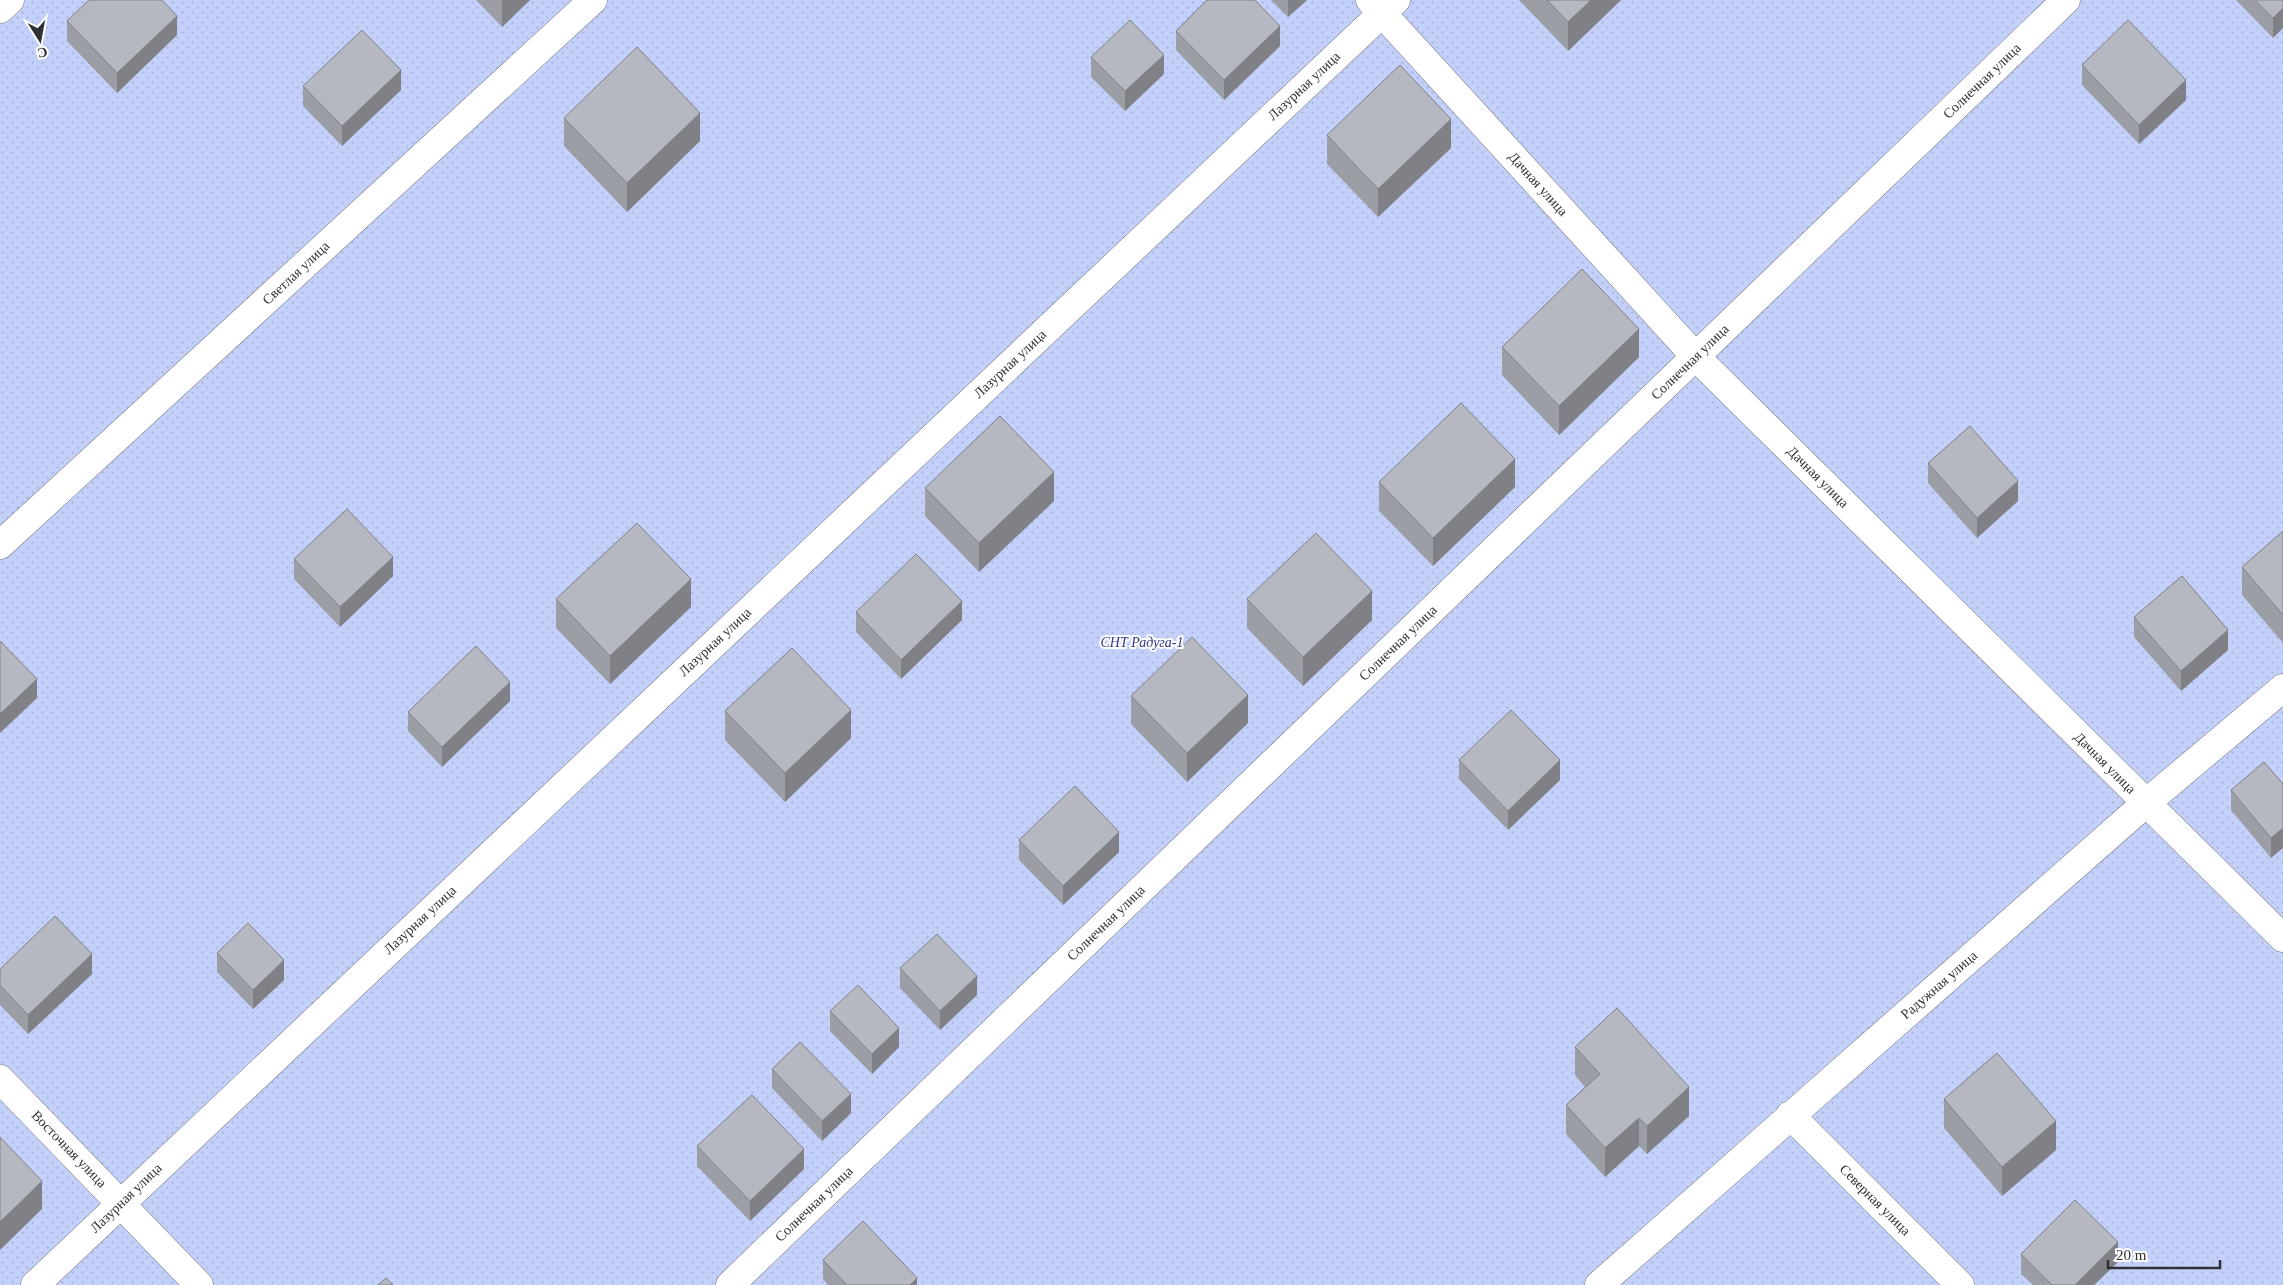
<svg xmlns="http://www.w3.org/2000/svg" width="2283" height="1285" font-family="'Times New Roman',serif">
  <defs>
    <pattern id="garden-dots" width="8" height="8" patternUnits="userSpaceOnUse" patternTransform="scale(1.25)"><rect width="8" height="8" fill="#c3d0fa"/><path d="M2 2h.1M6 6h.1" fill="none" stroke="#a8b3d7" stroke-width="1.8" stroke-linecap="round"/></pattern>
  </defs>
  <rect width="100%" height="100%" fill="#dfe3ec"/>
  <rect fill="url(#garden-dots)" x="0" y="0" width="2283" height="1285"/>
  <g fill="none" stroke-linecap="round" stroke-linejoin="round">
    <defs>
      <g id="minor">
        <path d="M1370 0 1696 357 2283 938"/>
        <path d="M0 9 10 0"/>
        <path d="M0 545 593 0"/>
        <path d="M0 1079 199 1285"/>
        <path d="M1790 1115 1960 1285"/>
        <path d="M35 1285 1396 0"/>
        <path d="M730 1285 2066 0"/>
        <path d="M1599 1285 2146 803 2283 688"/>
      </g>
    </defs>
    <use href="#minor" stroke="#747780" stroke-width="29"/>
    <use href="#minor" stroke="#fff" stroke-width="28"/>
  </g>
  <g fill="#9c9ea6">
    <path d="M476 0H530L502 27Z"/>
    <path d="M1271 0H1307L1288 17Z"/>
    <path d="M1519 0H1621L1568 51Z"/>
    <path d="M2236 0H2283L2273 38Z"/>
    <path d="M67 21 177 35 117 93 67 41Z"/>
    <path d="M1176 31 1280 46 1224 100 1176 50Z"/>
    <path d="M1091 57 1164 74 1125 111 1091 77Z"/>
    <path d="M2082 65 2186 100 2139 144 2082 85Z"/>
    <path d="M303 86 401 90 342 146 303 106Z"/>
    <path d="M564 118 700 141 627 212 564 146Z"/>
    <path d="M1327 135 1451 148 1378 217 1327 164Z"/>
    <path d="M1502 347 1639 357 1559 435 1502 375Z"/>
    <path d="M1928 463 2018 501 1977 538 1928 483Z"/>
    <path d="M1379 482 1515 487 1433 566 1379 511Z"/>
    <path d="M925 488 1054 501 979 572 925 516Z"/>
    <path d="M2283 531V643L2242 595V567Z"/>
    <path d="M294 559 393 576 340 627 294 579Z"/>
    <path d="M556 599 691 607 610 684 556 628Z"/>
    <path d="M1247 599 1372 620 1303 686 1247 628Z"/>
    <path d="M856 612 962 620 901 679 856 632Z"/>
    <path d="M2134 617 2228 650 2181 691 2134 637Z"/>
    <path d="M1131 696 1248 723 1187 782 1131 724Z"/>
    <path d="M510 701 442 767 408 731V712Z"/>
    <path d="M725 711 851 738 785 802 725 740Z"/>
    <path d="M1459 760 1560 780 1508 830 1459 779Z"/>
    <path d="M2283 784 2271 858 2231 810V790Z"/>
    <path d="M1019 840 1119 852 1063 905 1019 860Z"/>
    <path d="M217 953 284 980 253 1009 217 972Z"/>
    <path d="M900 968 977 995 940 1030 900 988Z"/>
    <path d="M0 969 92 974 28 1034 0 1005Z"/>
    <path d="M830 1011 899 1047 872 1074 830 1031Z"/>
    <path d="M1575 1047 1689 1116 1647 1154 1639 1146 1605 1177 1566 1134V1105L1585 1087 1575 1075Z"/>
    <path d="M772 1069 851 1113 822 1141 772 1088Z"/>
    <path d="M1944 1099 2056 1150 2002 1196 1944 1128Z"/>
    <path d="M697 1146 804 1169 750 1221 697 1166Z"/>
    <path d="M2021 1254 2118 1262 2094 1285H2033L2021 1274Z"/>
    <path d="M823 1260 917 1285H828L823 1279Z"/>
  </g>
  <g fill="#7f8187">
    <path d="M502 0H530L502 27Z"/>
    <path d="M1288 0H1307L1288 17Z"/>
    <path d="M1591 0H1621L1568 51V22Z"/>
    <path d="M2283 8V28L2273 38V18Z"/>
    <path d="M177 16V35L117 93V73Z"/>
    <path d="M1280 26V46L1224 100V80Z"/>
    <path d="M1164 55V74L1125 111V91Z"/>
    <path d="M401 70V90L342 146V126Z"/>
    <path d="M2186 80V100L2139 144V125Z"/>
    <path d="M700 113V141L627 212V183Z"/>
    <path d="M1451 119V148L1378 217V189Z"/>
    <path d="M1639 329V357L1559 435V406Z"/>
    <path d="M1515 459V487L1433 566V538Z"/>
    <path d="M1054 472V501L979 572V543Z"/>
    <path d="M2018 481V501L1977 538V518Z"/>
    <path d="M393 557V576L340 627V607Z"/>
    <path d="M691 579V607L610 684V656Z"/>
    <path d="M1372 591V620L1303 686V657Z"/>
    <path d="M962 601V620L901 679V660Z"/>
    <path d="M2228 630V650L2181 691V671Z"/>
    <path d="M37 679V698L0 733V714Z"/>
    <path d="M510 682V701L442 767V747Z"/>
    <path d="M1248 695V723L1187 782V753Z"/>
    <path d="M851 710V738L785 802V773Z"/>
    <path d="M1560 760V780L1508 830V811Z"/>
    <path d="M2283 828V848L2271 858V838Z"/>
    <path d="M1119 832V852L1063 905V886Z"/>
    <path d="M92 954V974L28 1034V1015Z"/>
    <path d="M284 960V980L253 1009V990Z"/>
    <path d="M977 976V995L940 1030V1011Z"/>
    <path d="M899 1028V1047L872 1074V1054Z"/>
    <path d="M1689 1087V1116L1647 1154V1126Z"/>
    <path d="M851 1094V1113L822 1141V1121Z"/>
    <path d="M1639 1118V1146L1605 1177V1148Z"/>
    <path d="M2056 1121V1150L2002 1196V1167Z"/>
    <path d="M804 1149V1169L750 1221V1201Z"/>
    <path d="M42 1181V1209L0 1250V1222Z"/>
    <path d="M2118 1242V1262L2094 1285H2075Z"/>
    <path d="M917 1278V1285H910Z"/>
  </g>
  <g fill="#b5b8c1" stroke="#7f8187">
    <path d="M89 0H162L177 16 117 73 67 21Z"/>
    <path d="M1207 0H1255L1280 26 1224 80 1176 31Z"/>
    <path d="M1547 0H1591L1568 22Z"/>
    <path d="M2255 0H2283V8L2273 18Z"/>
    <path d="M1130 20 1164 55 1125 91 1091 57Z"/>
    <path d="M2128 20 2186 80 2139 125 2082 65Z"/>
    <path d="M362 30 401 70 342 126 303 86Z"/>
    <path d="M637 47 700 113 627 183 564 118Z"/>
    <path d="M1400 65 1451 119 1378 189 1327 135Z"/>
    <path d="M1582 269 1639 329 1559 406 1502 347Z"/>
    <path d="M1461 403 1515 459 1433 538 1379 482Z"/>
    <path d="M1000 416 1054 472 979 543 925 488Z"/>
    <path d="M1970 426 2018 481 1977 518 1928 463Z"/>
    <path d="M347 509 393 557 340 607 294 559Z"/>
    <path d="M637 523 691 579 610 656 556 599Z"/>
    <path d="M2283 531V615L2242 567Z"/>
    <path d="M1316 533 1372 591 1303 657 1247 599Z"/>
    <path d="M916 554 962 601 901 660 856 612Z"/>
    <path d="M2182 576 2228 630 2181 671 2134 617Z"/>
    <path d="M1192 637 1248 695 1187 753 1131 696Z"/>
    <path d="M0 641 37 679 0 714Z"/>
    <path d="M476 646 510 682 442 747 408 712Z"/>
    <path d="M792 648 851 710 785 773 725 711Z"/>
    <path d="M1511 710 1560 760 1508 811 1459 760Z"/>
    <path d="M2264 762 2283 784V828L2271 838 2231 790Z"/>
    <path d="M1075 786 1119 832 1063 886 1019 840Z"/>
    <path d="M55 916 92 954 28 1015 0 985V969Z"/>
    <path d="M248 923 284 960 253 990 217 953Z"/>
    <path d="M937 934 977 976 940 1011 900 968Z"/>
    <path d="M858 985 899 1028 872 1054 830 1011Z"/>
    <path d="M1617 1008 1689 1087 1647 1126 1639 1118 1605 1148 1566 1105 1600 1074 1575 1047Z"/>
    <path d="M800 1042 851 1094 822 1121 772 1069Z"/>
    <path d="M1997 1053 2056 1121 2002 1167 1944 1099Z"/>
    <path d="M752 1095 804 1149 750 1201 697 1146Z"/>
    <path d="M0 1137 42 1181 0 1222Z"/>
    <path d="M2075 1200 2118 1242 2075 1285H2052L2021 1254Z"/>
    <path d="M863 1221 917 1278 910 1285H847L823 1260Z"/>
    <path d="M386 1278 393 1285H378Z"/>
  </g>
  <g text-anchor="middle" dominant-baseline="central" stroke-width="4" stroke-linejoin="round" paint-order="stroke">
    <g font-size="14" fill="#303135" stroke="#fff">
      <text transform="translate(1982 81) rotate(-44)">Солнечная улица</text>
      <text transform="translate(1304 86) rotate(-43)">Лазурная улица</text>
      <text transform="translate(1538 184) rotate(48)">Дачная улица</text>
      <text transform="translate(296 273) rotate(-43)">Светлая улица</text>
      <text transform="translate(1690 362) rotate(-44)">Солнечная улица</text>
      <text transform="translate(1010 364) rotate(-43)">Лазурная улица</text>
      <text transform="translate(1818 477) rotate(45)">Дачная улица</text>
      <text transform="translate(715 642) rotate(-43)">Лазурная улица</text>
      <text transform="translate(1398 643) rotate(-44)">Солнечная улица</text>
      <text transform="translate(2105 763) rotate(45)">Дачная улица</text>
      <text transform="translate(420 920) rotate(-43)">Лазурная улица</text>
      <text transform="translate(1106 923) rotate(-44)">Солнечная улица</text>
      <text transform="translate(1939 985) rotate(-41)">Радужная улица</text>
      <text transform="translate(69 1149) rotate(46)">Восточная улица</text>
      <text transform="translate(126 1198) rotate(-44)">Лазурная улица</text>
      <text transform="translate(1875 1200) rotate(45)">Северная улица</text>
      <text transform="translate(814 1204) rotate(-44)">Солнечная улица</text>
    </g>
    <g font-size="14" font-style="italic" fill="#293689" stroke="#fff">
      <text x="1142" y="642">СНТ Радуга-1</text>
    </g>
  </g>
  <g transform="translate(40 40) rotate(169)" stroke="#ffffff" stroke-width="4" paint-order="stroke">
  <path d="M0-4L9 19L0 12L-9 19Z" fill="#303135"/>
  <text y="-8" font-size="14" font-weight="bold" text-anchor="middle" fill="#303135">С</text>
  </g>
  <path d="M2108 1260v8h112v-8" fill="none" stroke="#303135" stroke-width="2.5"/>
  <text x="2116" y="1260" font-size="15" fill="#303135" stroke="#ffffff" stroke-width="4" paint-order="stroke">20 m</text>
</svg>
